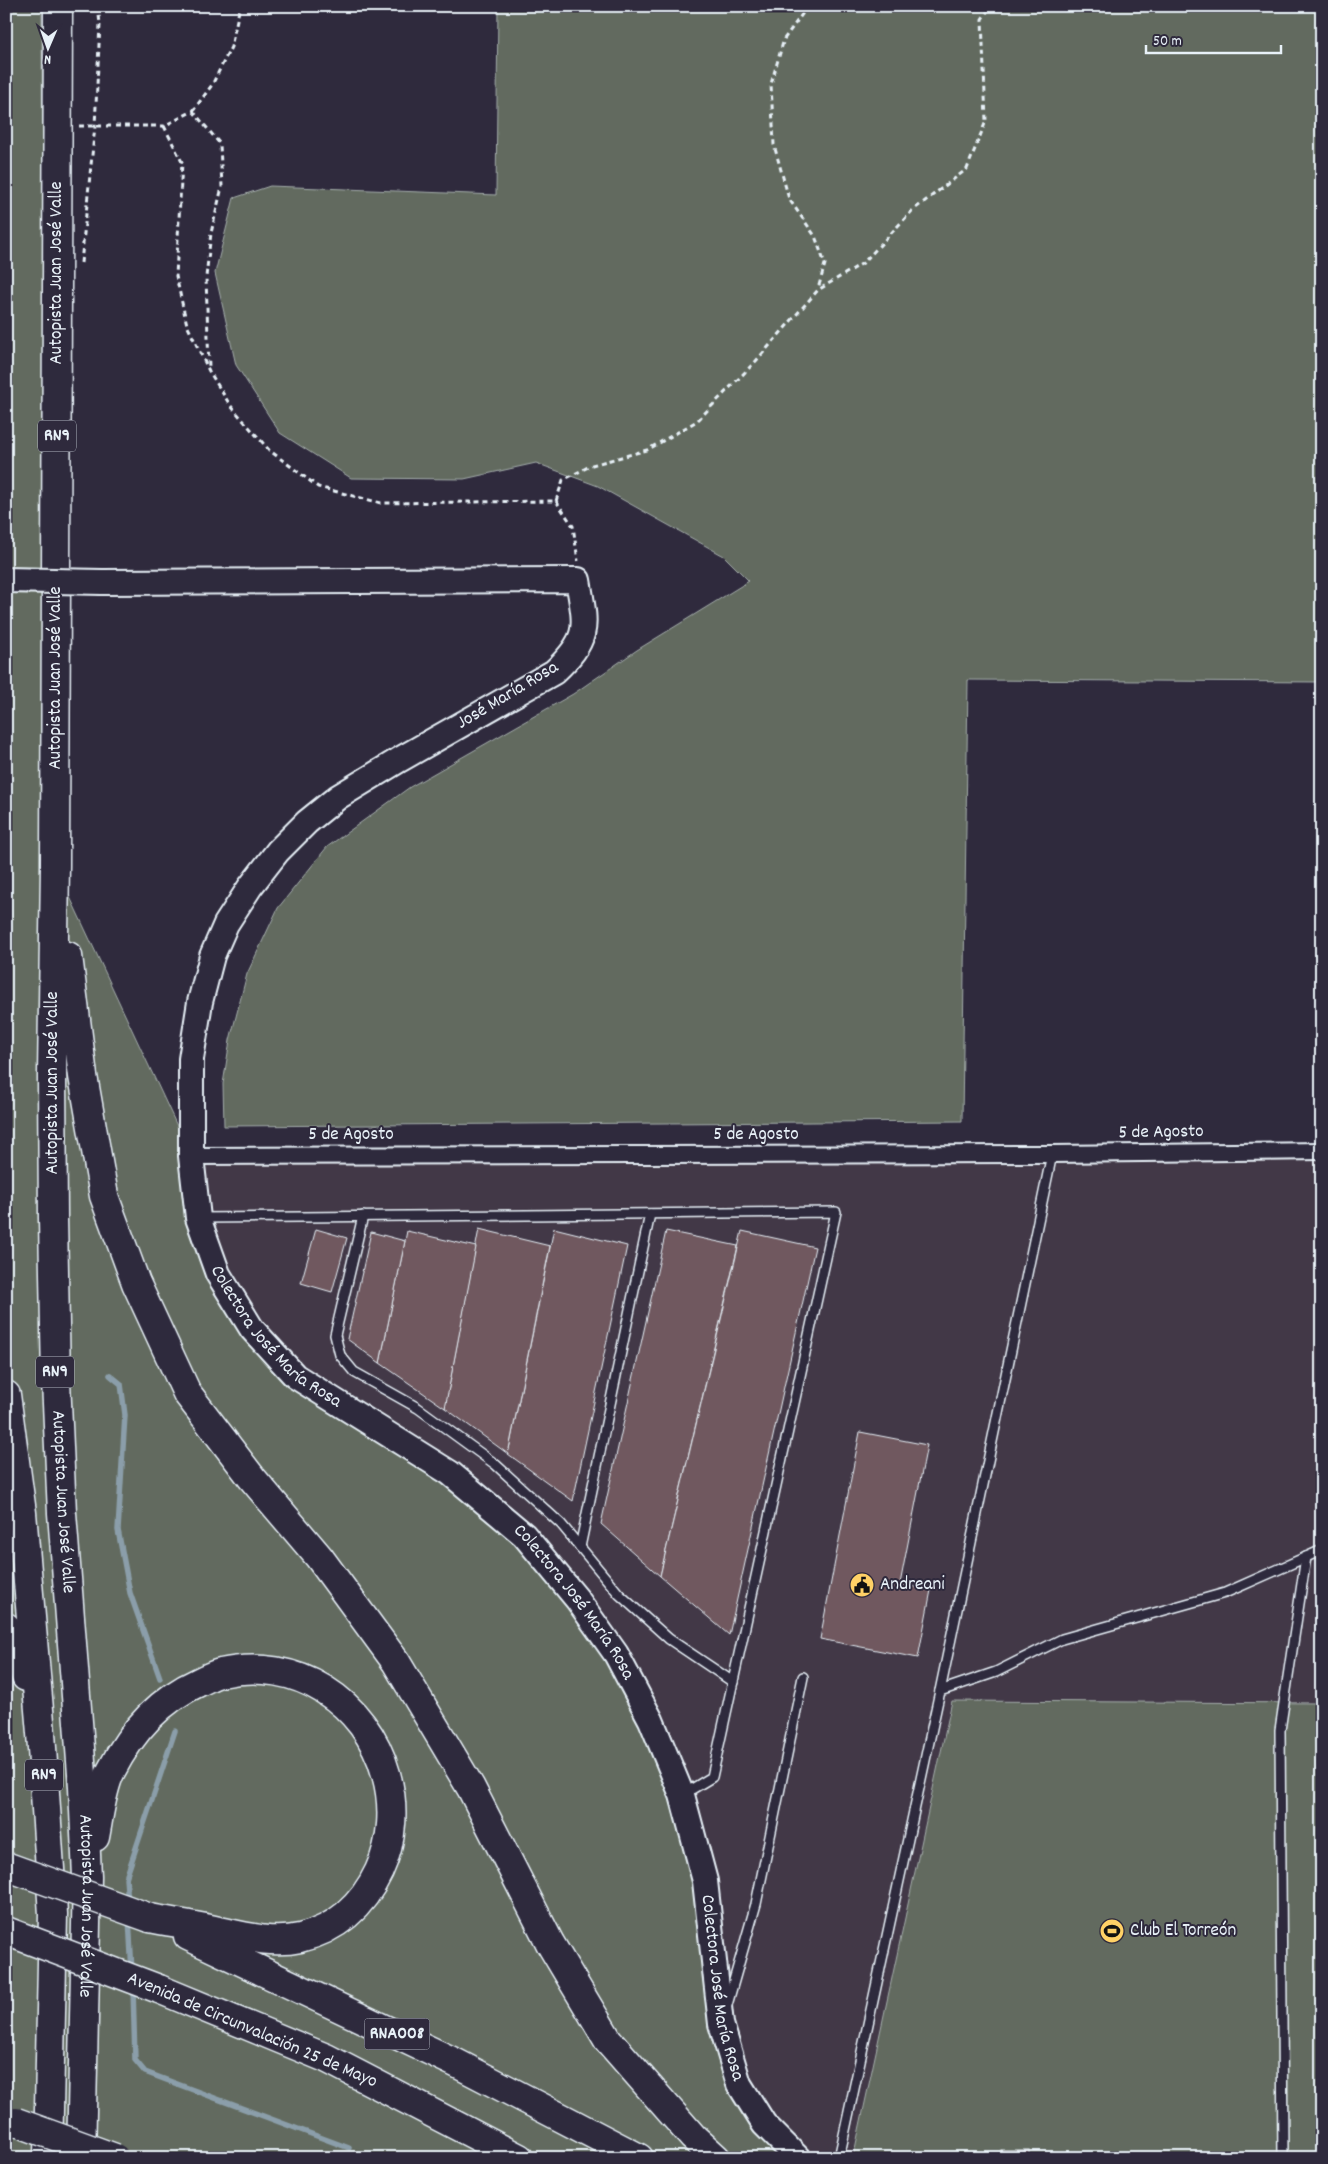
<svg xmlns="http://www.w3.org/2000/svg" width="1328" height="2164" font-family="Dekko,sans-serif">
  <rect width="100%" height="100%" fill="#2f2a3d"/>
  <filter id="ink" filterUnits="userSpaceOnUse"><feTurbulence type="fractalNoise" baseFrequency=".02" numOctaves="2"/><feDisplacementMap in="SourceGraphic" scale="10" xChannelSelector="R" yChannelSelector="G"/><feConvolveMatrix kernelMatrix="1 2 1 2 8 2 1 2 1" color-interpolation-filters="sRGB"/></filter>
  <g filter="url(#ink)">
    <path fill="#423847" d="M1322 1151V2158H798L295 1376 218 1274 191 1156Z"/>
    <g fill="#626b5f" stroke="#a5aeac">
      <path d="M6 6H42L45 860 55 865 191 1156 218 1274 295 1376 450 1473 577 1599 682 1795 739 2083 798 2158H6Z"/>
      <path d="M498 6H1322V682L968 680 962 1121 224 1126 223 1084 230 1040 247 974 278 908 327 847 410 787 573 694 637 650 749 581 724 556 598 486 536 463 464 479 351 478 280 433 236 365 215 273 234 198 270 186 496 195Z"/>
      <path d="M952 1701 1322 1703V2158H853Z"/>
    </g>
    <g fill="none" stroke-linecap="round" stroke-linejoin="round">
      <g stroke="#8b9eaa" stroke-width="5.5">
        <path d="M110 1375 121 1384 125 1415 118 1530 130 1593 160 1678"/>
        <path d="M128 1902 126 1878 175 1731"/>
        <path d="M129 1918 132 1972"/>
        <path d="M133 1988 135 2060 145 2072 349 2148"/>
      </g>
    </g>
    <g fill="#6f595f" stroke="#e8f1f8">
      <path d="M554 1228 627 1246 573 1501 508 1454Z"/>
      <path d="M316 1229 347 1238 332 1292 301 1283Z"/>
      <path d="M479 1229 550 1246 508 1454 445 1408Z"/>
      <path d="M407 1231 476 1247 445 1408 380 1363Z"/>
      <path d="M666 1231 738 1246 660 1576 601 1524Z"/>
      <path d="M742 1231 815 1247 729 1635 660 1576Z"/>
      <path d="M371 1232 405 1241 380 1363 347 1339Z"/>
      <path d="M860 1432 927 1445 900 1584 931 1590 918 1658 820 1639Z"/>
      <rect x="1001" y="2150" width="28" height="8"/>
    </g>
    <g fill="none" stroke-linecap="round" stroke-linejoin="round">
      <defs>
        <g id="lane">
          <path d="M363 1216 335 1335 340 1355 354 1372 418 1408 495 1464 561 1524 619 1594 669 1639 733 1682"/>
          <path d="M200 1218 836 1212 712 1777 682 1795"/>
          <path d="M580 1547 650 1214"/>
          <path d="M940 1691 996 1672 1062 1639 1225 1593 1322 1550"/>
          <path d="M727 2005 756 1904 803 1677"/>
          <path d="M839 2158 940 1691 1052 1154"/>
          <path d="M1283 2158 1280 1730 1306 1557"/>
        </g>
        <path id="street" d="M191 1156 1052 1154 1322 1151"/>
        <g id="secondary">
          <path id="s1" d="M102 582 578 580C586 627 591 637 554 672L399 760 338 797 307 822 278 851 250 887 226 924 212 956 200 1002 191 1059V1156L198 1218 218 1274 252 1329 295 1376 450 1473 524 1535 577 1599 616 1654 651 1720 682 1795 705 1881 721 2024 739 2084 764 2124 798 2158"/>
        </g>
        <g id="highway">
          <path id="s2" d="M58 6 55 865 52 1077 53 1218 56 1381 62 1513 83 1787 87 1877 81 2158"/>
          <path d="M68 956 83 1076 104 1196 136 1283 187 1393 252 1478 319 1557 396 1662 471 1788 550 1943 608 2040 693 2137 716 2158"/>
          <path d="M6 1395 22 1513 41 1733 53 1914 48 2158"/>
          <path d="M6 1627 13 1640 26 1677"/>
          <path d="M95 1837C99 1817 102 1788 111 1771 131 1732 159 1700 199 1682 206 1679 214 1674 221 1673 296 1656 366 1701 386 1774 395 1806 393 1841 379 1871 363 1905 337 1929 300 1938 268 1945 236 1934 205 1928 187 1924 169 1922 150 1918"/>
          <path d="M188 1936 456 2063 639 2158"/>
          <path d="M159 1989 326 2058 519 2158"/>
        </g>
      </defs>
      <use href="#lane" stroke="#e8f1f8" stroke-width="12"/>
      <use href="#street" stroke="#e8f1f8" stroke-width="20"/>
      <use href="#secondary" stroke="#e8f1f8" stroke-width="28"/>
      <use href="#highway" stroke="#e8f1f8" stroke-width="31"/>
      <g stroke="#e8f1f8" stroke-width="3" stroke-dasharray="5 4" stroke-linecap="butt">
        <path d="M808 6 784 39 771 84 774 145 789 199 815 236 825 264 818 289"/>
        <path d="M193 111 220 144 222 187 211 233 206 277 209 368"/>
        <path d="M79 126H164L193 111 212 85 231 47 240 6"/>
        <path d="M164 126 182 162 176 276 187 325 209 371 230 405 269 450 318 487 381 503 556 501"/>
        <path d="M81 263 95 126 100 24 98 6"/>
        <path d="M556 501 563 480 592 465 647 450 697 421 756 361 818 290 863 263 912 211 967 169 986 121 982 19 991 6"/>
        <path d="M556 501 573 526 578 561"/>
      </g>
      <use href="#lane" stroke="#2f2a3d" stroke-width="9"/>
      <use href="#street" stroke="#2f2a3d" stroke-width="16"/>
      <use href="#secondary" stroke="#2f2a3d" stroke-width="24"/>
      <use href="#highway" stroke="#2f2a3d" stroke-width="28"/>
      <defs>
        <path id="secondary-bridge" d="M6 580 102 582"/>
        <g id="highway-bridge">
          <path d="M8 1867 150 1918"/>
          <path d="M6 1931 159 1989"/>
          <path d="M16 2122 115 2158"/>
        </g>
      </defs>
      <use href="#secondary-bridge" stroke="#e8f1f8" stroke-width="28" stroke-linecap="butt"/>
      <use href="#highway-bridge" stroke="#e8f1f8" stroke-width="31" stroke-linecap="butt"/>
      <use href="#secondary-bridge" stroke="#2f2a3d" stroke-width="24"/>
      <use href="#highway-bridge" stroke="#2f2a3d" stroke-width="28"/>
    </g>
  </g>
  <defs>
    <symbol id="civic-disc" viewBox="-11 -11 22 22"><circle r="9.5" fill="#ffd166" stroke="#2f2a3d"/><path d="M-.6-6.5H3V-4.5H.6V-3L4-1V1h2V6H-6V1h2V-1L-.6-3ZM-1.2 2.5V6h2.4V2.5Z" fill="#111"/></symbol>
    <symbol id="stadium-disc" viewBox="-11 -11 22 22"><circle r="9.5" fill="#ffd166" stroke="#2f2a3d"/><path d="M0-5a6.5 5 0 1 0 0 10a6.5 5 0 1 0 0-10ZM-3.5-1.8h7v3.6h-7Z" fill="#111"/></symbol>
  </defs>
  <g fill-rule="evenodd">
    <use href="#civic-disc" x="848" y="1571" width="28" height="28"/>
    <use href="#stadium-disc" x="1098" y="1917" width="28" height="28"/>
  </g>
  <g text-anchor="middle" dominant-baseline="central" stroke-width="4" stroke-linejoin="round" paint-order="stroke">
    <g fill="#2f2a3d" stroke="#b0b5c0" stroke-width="1">
      <rect x="38" y="420.5" width="38" height="31" rx="4"/>
      <rect x="36" y="1356.5" width="38" height="31" rx="4"/>
      <rect x="25" y="1759.5" width="38" height="31" rx="4"/>
      <rect x="364.5" y="2018.5" width="65" height="31" rx="4"/>
    </g>
    <g font-size="18" font-weight="bold" fill="#e8f1f8">
      <text x="57" y="436">RN9</text>
      <text x="55" y="1372">RN9</text>
      <text x="44" y="1775">RN9</text>
      <text x="397" y="2034">RNA008</text>
    </g>
    <g font-size="19" fill="#e8f1f8" stroke="#2f2a3d">
      <text transform="translate(57 273) rotate(-90)">Autopista Juan José Valle</text>
      <text transform="translate(56 678) rotate(-90)">Autopista Juan José Valle</text>
      <text transform="translate(508 696) rotate(-31)">José María Rosa</text>
      <text transform="translate(53 1083) rotate(-90)">Autopista Juan José Valle</text>
      <text transform="translate(1161 1133) rotate(-1)">5 de Agosto</text>
      <text x="351" y="1135">5 de Agosto</text>
      <text x="756" y="1135">5 de Agosto</text>
      <text stroke="none"><textPath href="#s1" startOffset="1444">Colectora José María Rosa</textPath></text>
      <text stroke="none"><textPath href="#s2" startOffset="1496">Autopista Juan José Valle</textPath></text>
      <text stroke="none"><textPath href="#s1" startOffset="1849">Colectora José María Rosa</textPath></text>
      <text stroke="none"><textPath href="#s2" startOffset="1901">Autopista Juan José Valle</textPath></text>
      <text stroke="none"><textPath href="#s1" startOffset="2269">Colectora José María Rosa</textPath></text>
      <text transform="translate(252 2031) rotate(23)">Avenida de Circunvalación 25 de Mayo</text>
    </g>
    <g font-size="19" fill="#e8f1f8" stroke="#2f2a3d" text-anchor="start">
      <text x="880" y="1585">Andreani</text>
      <text x="1130" y="1931">Club El Torreón</text>
    </g>
  </g>
  <rect width="1328" height="2164" fill="none" stroke="#2f2a3d" stroke-width="25"/>
  <rect x="12" y="12" width="1303" height="2139" fill="none" stroke="#e8f1f8" stroke-width="2" filter="url(#ink)"/>
  <g transform="translate(48 48) rotate(182)" stroke="#2f2a3d" stroke-width="4" paint-order="stroke">
  <path d="M0-4L9 19L0 12L-9 19Z" fill="#e8f1f8"/>
  <text y="-8" font-size="14" font-weight="bold" text-anchor="middle" fill="#e8f1f8">N</text>
  </g>
  <path d="M1146 45v8h135v-8" fill="none" stroke="#e8f1f8" stroke-width="2.5"/>
  <text x="1153" y="45" font-size="15" fill="#e8f1f8" stroke="#2f2a3d" stroke-width="4" paint-order="stroke">50 m</text>
</svg>
